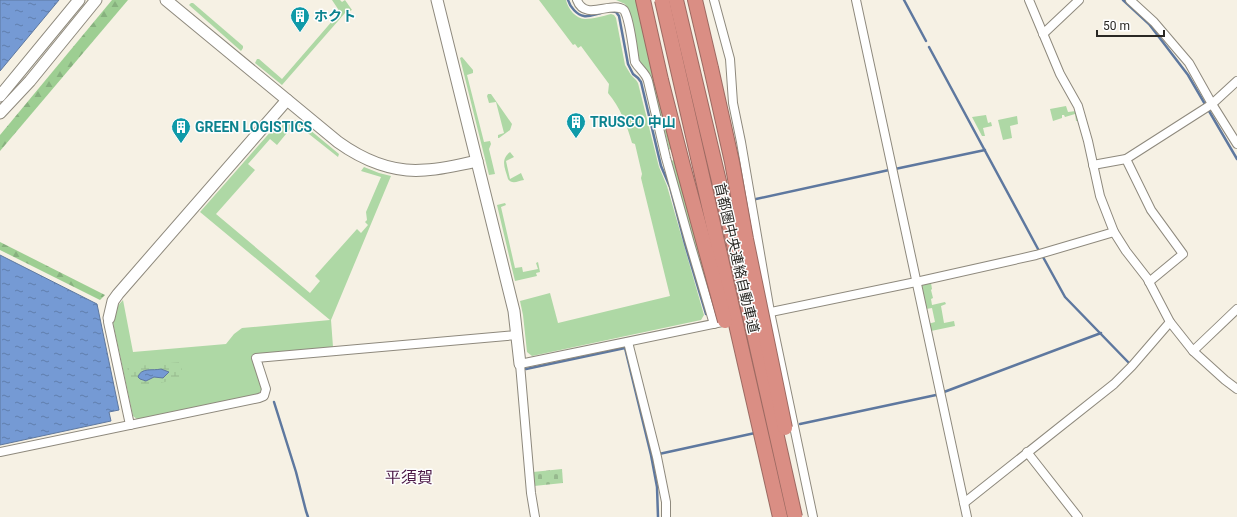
<svg xmlns="http://www.w3.org/2000/svg" width="1237" height="517" font-family="Roboto,'Noto Sans JP',sans-serif">
  <defs>
    <pattern id="forest-firs" width="22" height="20" patternUnits="userSpaceOnUse"><rect width="22" height="20" fill="#9dce92"/><path d="M5 1l3.5 6h-7zM16 11l3.5 6h-7z" fill="#87b17e"/></pattern>
    <pattern id="wetland-marsh" width="20" height="14" patternUnits="userSpaceOnUse"><rect width="20" height="14" fill="#aed8a5"/><path d="M1 5h8M5 5V1M11 12h8M15 12V8" fill="none" stroke="#96b98e"/></pattern>
    <pattern id="cemetery-stones" width="16" height="16" patternUnits="userSpaceOnUse"><rect width="16" height="16" fill="#aed8a5"/><path d="M2 7V4a2 2 0 0 1 4 0v3zM10 15v-3a2 2 0 0 1 4 0v3z" fill="#96b98e"/></pattern>
    <pattern id="water-ripples" width="26" height="14" patternUnits="userSpaceOnUse"><rect width="26" height="14" fill="#759ad4"/><path d="M2 4q2-2 4 0t4 0M15 11q2-2 4 0t4 0" fill="none" stroke="#607eac"/></pattern>
  </defs>
  <rect width="100%" height="100%" fill="#f6f1e4"/>
  <g fill="#aed8a5">
    <path d="M332 0H340L342 2 345 0 352 10 345 13 282 85 255 63 257 59H259L282 79 340 12Z"/>
    <path d="M539 0H566C568 9 576 19 585 19 593 19 603 16 611 14L614 15 616 18 625 65 631 75 636 80 638 83 659 167 667 186 704 315 701 320 532 356 527 352 523 315 520 301 550 293 558 323 670 296 641 178 642 174 635 144 632 143C627 125 620 107 608 93L609 84 581 46 578 48 575 44 573 45Z"/>
    <path d="M616 0H636L637 3 673 151 669 149 652 80 651 75 642 65 639 59 629 12 625 4Z"/>
    <path d="M191 3H193L243 46V48L241 51 189 5Z"/>
    <path d="M462 57 473 70V73L467 75 484 142 490 141 491 144 489 149 495 174 489 175 460 58Z"/>
    <path d="M488 94H491L512 124 510 130 499 138H498V135L504 133 496 102 489 103 487 96Z"/>
    <path d="M1066 106 1068 112 1076 111 1080 121H1076L1075 114 1065 117 1064 115H1062V118L1053 121 1050 109Z"/>
    <path d="M986 115 988 123 991 122 992 126 983 128 985 136H982L972 117Z"/>
    <path d="M1017 116 1018 124 1010 126 1012 138 1003 140 998 120Z"/>
    <path d="M298 120 339 154 338 157 295 123 277 145 270 139 248 164 255 170 216 214 310 293 320 281 315 276 357 229 361 233 368 225 365 222 367 220 366 212 381 177 361 171 364 167 379 173 391 176 331 320 333 347 252 355 262 389 258 395 138 420 133 416 113 323C113 311 115 309 123 300L133 352 226 344 234 334 242 328 330 320 200 212 280 121Z"/>
    <path d="M510 152 514 157 506 161 510 179 521 173 524 180C518 181 512 185 508 179 505 168 500 160 510 152Z"/>
    <path d="M673 160H675L718 321H715L670 163Z"/>
    <path d="M505 203 506 205 501 207 515 268 522 267 523 272 538 269 536 263 538 262 540 272 536 273 537 276 515 281 497 205Z"/>
    <path d="M930 283H931L932 289 931 290 933 298 931 299 932 305 945 302 946 304 941 306 944 323 954 321 955 326 931 331 929 329 928 324 935 322 932 308 926 309 921 287 923 284Z"/>
  </g>
  <g fill="url(#forest-firs)">
    <path d="M112 0H128L0 151V135Z"/>
    <path d="M0 242 105 295 100 300 0 250Z"/>
  </g>
  <path fill="url(#wetland-marsh)" d="M180 362 184 378 141 387 135 385 131 382 127 367Z"/>
  <path fill="url(#cemetery-stones)" d="M562 469 563 483 534 486 533 472Z"/>
  <g fill="url(#water-ripples)" stroke="#5e789f">
    <path d="M0 0H59L0 71Z"/>
    <path d="M0 255 97 304 119 410 109 412 111 421 0 445Z"/>
    <path d="M161 369 169 372 163 378 154 377 146 381 140 379 138 377C141 367 153 371 161 369Z"/>
  </g>
  <g fill="none" stroke-linecap="round" stroke-linejoin="round">
    <g stroke="#5e789f" stroke-width="2.5">
      <path d="M568 0C570 7 577 15 584 16 589 17 596 14 601 13"/>
      <path d="M904 0 926 41"/>
      <path d="M1123 0 1149 24 1188 75 1237 159"/>
      <path d="M610 11 616 12 619 16 628 64 633 74 638 78 641 82 661 166 670 187 685 244 706 314"/>
      <path d="M929 47 1038 249"/>
      <path d="M895 169 985 150"/>
      <path d="M756 199 889 170"/>
      <path d="M1043 257 1065 297 1129 363"/>
      <path d="M526 369 625 348 651 455 657 487 658 517"/>
      <path d="M944 392 1101 333"/>
      <path d="M274 402 296 472 306 511 308 517"/>
      <path d="M800 424 936 395"/>
      <path d="M659 454 755 433"/>
    </g>
    <defs>
      <g id="street">
        <path d="M577 0C585 22 612 0 624 10 630 19 633 50 635 62 639 69 646 73 648 81L666 158 689 240 714 324"/>
        <path d="M714 0 730 59 733 103 741 142 770 312 813 517"/>
        <path d="M856 0 967 517"/>
        <path d="M1029 0 1060 74 1078 106 1088 141 1100 196 1114 232 1126 251 1147 278 1170 322 1193 351 1225 380 1237 389"/>
        <path d="M1130 0 1154 22 1189 63 1212 104 1237 144"/>
        <path d="M1043 34 1079 0"/>
        <path d="M1126 159 1151 210 1183 254 1149 282"/>
        <path d="M1093 165 1126 159 1212 104 1237 81"/>
        <path d="M109 318 108 322 130 425"/>
        <path d="M628 342 657 457 666 502V517"/>
        <path d="M1193 351 1237 309"/>
        <path d="M0 452 259 398 264 396 266 389 256 358 517 335"/>
        <path d="M1027 452 1078 517"/>
        <path d="M964 503 1114 384 1132 366 1170 322"/>
        <path d="M535 517 531 493 520 364 916 282 1036 255 1114 232"/>
      </g>
      <g id="secondary">
        <path d="M166 0 338 142C363 160 394 173 425 170 443 169 460 165 477 161"/>
        <path d="M437 0 514 311 520 364"/>
        <path d="M0 96 79 0"/>
        <path d="M0 113 30 81 96 0"/>
        <path d="M109 318 113 301 118 294 287 100"/>
      </g>
      <g id="highway">
        <path d="M643 0 661 80"/>
        <path d="M695 0 711 68"/>
      </g>
    </defs>
    <use href="#street" stroke="#8e897d" stroke-width="10"/>
    <use href="#secondary" stroke="#8e897d" stroke-width="13"/>
    <use href="#highway" stroke="#9c6a62" stroke-width="16"/>
    <use href="#street" stroke="#fff" stroke-width="8"/>
    <use href="#secondary" stroke="#fff" stroke-width="11"/>
    <use href="#highway" stroke="#da8e84" stroke-width="14"/>
    <defs>
      <g id="highway-bridge">
        <path d="M662 0 780 517"/>
        <path d="M676 0 732 236 795 517"/>
        <path d="M711 68 732 162 746 239 785 428"/>
        <path d="M661 80 683 166 725 321"/>
      </g>
    </defs>
    <use href="#highway-bridge" stroke="#9c6a62" stroke-width="16" stroke-linecap="butt"/>
    <use href="#highway-bridge" stroke="#da8e84" stroke-width="14"/>
  </g>
  <defs>
    <symbol id="building-pin" viewBox="-11 -11 22 30"><path d="M0 17L-7.5 6A9.5 9.5 0 1 1 7.5 6Z" fill="#0f9aa8" stroke="#fefefe"/><path d="M-4-6H4V6H1V3H-1V6H-4ZM-2.5-4.3h1.7v1.8h-1.7ZM.8-4.3h1.7v1.8H.8ZM-2.5-1h1.7V.8h-1.7ZM.8-1h1.7V.8H.8Z" fill="#fff"/></symbol>
  </defs>
  <g fill-rule="evenodd">
    <use href="#building-pin" x="289" y="5" width="22" height="30"/>
    <use href="#building-pin" x="565" y="111" width="22" height="30"/>
    <use href="#building-pin" x="170" y="116" width="22" height="30"/>
  </g>
  <g text-anchor="middle" dominant-baseline="central" stroke-width="3" stroke-linejoin="round" paint-order="stroke">
    <g font-size="14" font-weight="bold" fill="#0d838f" stroke="#fefefe" text-anchor="start">
      <text x="314" y="16">ホクト</text>
      <text x="590" y="122">TRUSCO 中山</text>
      <text x="195" y="127">GREEN LOGISTICS</text>
    </g>
    <g font-size="14" fill="#2a2824" stroke="#fefefe">
      <text transform="translate(737 258) rotate(77)">首都圏中央連絡自動車道</text>
    </g>
    <g font-size="16" fill="#4b1846" stroke="#fefefe">
      <text x="409" y="477">平須賀</text>
    </g>
  </g>
  <path d="M1097 30v6h67v-6" fill="none" stroke="#2a2824" stroke-width="2"/>
  <text x="1103" y="30" font-size="12" fill="#2a2824" stroke="#fefefe" stroke-width="3" paint-order="stroke">50 m</text>
</svg>
